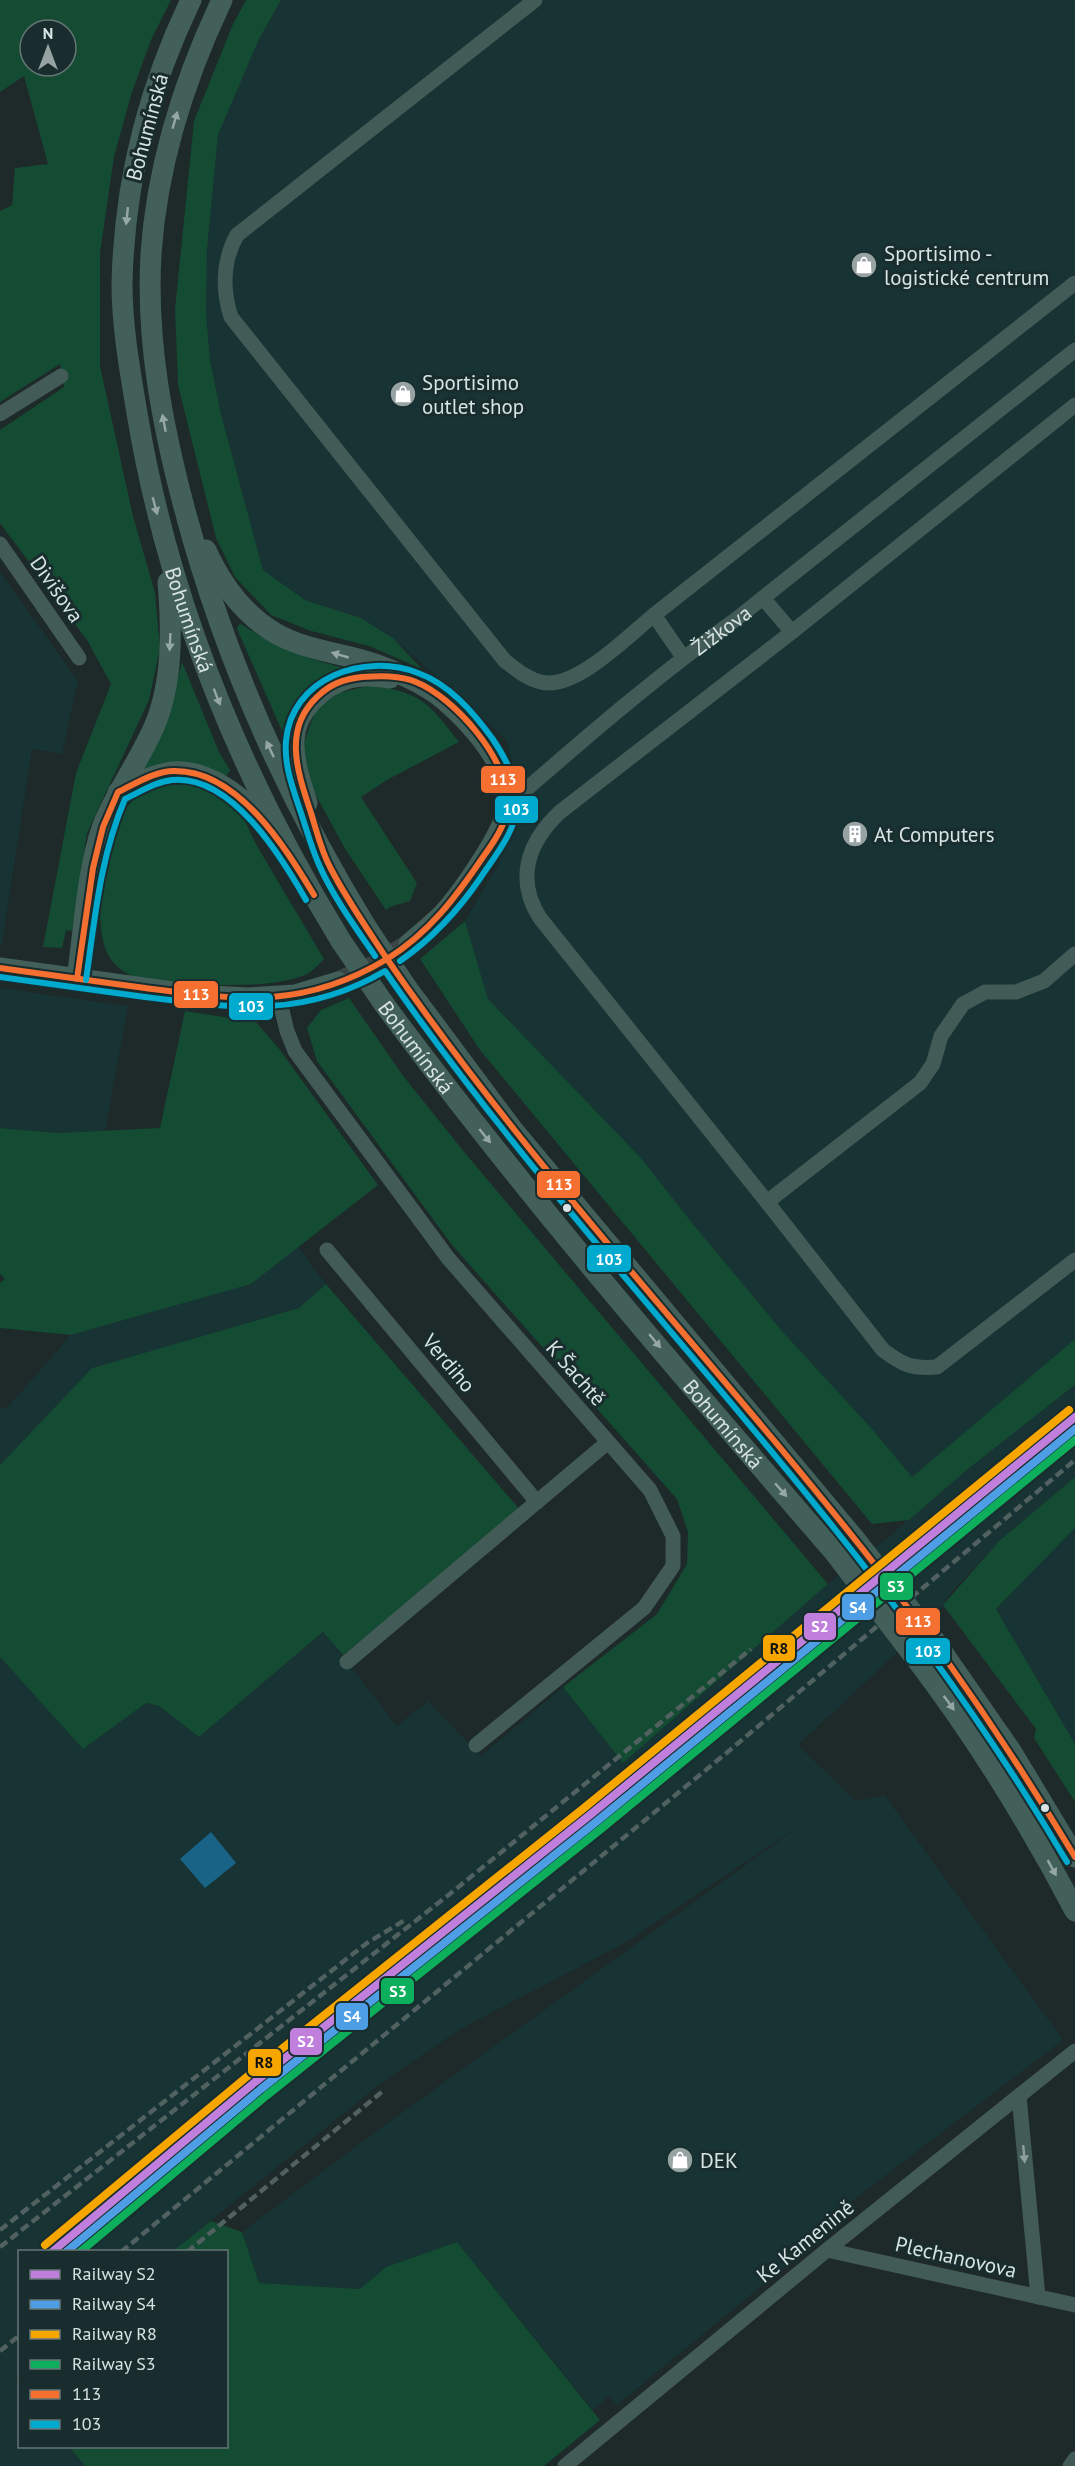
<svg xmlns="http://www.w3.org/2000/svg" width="1075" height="2466" font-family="'PT Sans',sans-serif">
  <rect width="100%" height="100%" fill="#1e2929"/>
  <g fill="#173333">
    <path d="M281 0H1075V1339L912 1478 873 1430 782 1331 693 1224 641 1158 488 999 465 921 499 863 520 796 506 739 393 638 361 618 305 600 263 570 221 414 210 360 206 312 207 250 218 135 259 39Z"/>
    <path d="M0 572 78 681 62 754 32 749 2 944 0 943Z"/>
    <path d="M0 988 128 1006 105 1131 58 1133 0 1128Z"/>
    <path d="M298 1247 326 1284 299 1308 92 1368 0 1465V1409L8 1407 71 1335 250 1284Z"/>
    <path d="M1075 1385V1477L999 1541 950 1594 936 1616 798 1745 856 1801 885 1796 1063 2040 822 2224 795 2252 794 2259 617 2405 609 2396 593 2410 457 2242 386 2267 360 2289 259 2283 242 2232 371 2135 808 1820 625 1943 462 2028 384 2081 173 2251 20 2252V2375L15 2379 19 2386 20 2446 69 2447 85 2466H0V1657L83 1748 145 1703 159 1706 199 1737 324 1632 397 1726 428 1701 481 1756 563 1687 623 1763 828 1584 879 1545 968 1469Z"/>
    <path d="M1075 1528V1744L996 1609Z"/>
  </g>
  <g fill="#144b33" fill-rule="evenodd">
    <path d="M0 0H171L151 40 132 92 114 157 100 253V366L133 516 155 593 160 648 149 700 87 833 72 931 66 930 62 948 43 947 76 773 111 684 87 640 0 523V430L64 387 60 364 0 402V211L12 205 15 168 48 164 24 76 0 92ZM30 30H66V66H30Z"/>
    <path d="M246 0H281L259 39 218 135 207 250 206 312 210 360 221 414 263 570 305 600 361 618 393 638 422 669 369 646 311 631 271 615 235 577 216 538 178 385 175 309 194 121 233 24Z"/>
    <path d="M240 623C275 648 306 658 347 669 310 680 295 699 283 733L237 629Z"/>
    <path d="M182 662 219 752 230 770 226 777 139 775 170 707Z"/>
    <path d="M371 685C422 693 428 702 459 742L387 780 361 797 417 883 410 901 390 907 386 910 344 847 312 788 303 745 316 709 339 693Z"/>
    <path d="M169 781H190L217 792 240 811 257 846 324 959C319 964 313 971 307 974 272 990 201 985 162 981 154 980 143 981 136 978 129 975 117 968 113 962 87 933 105 835 127 807 138 793 154 787 169 781Z"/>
    <path d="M465 921 488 999 641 1158 693 1224 782 1331 873 1430 912 1477 1075 1339V1385L968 1469 909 1520 872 1524 480 1050 420 959Z"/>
    <path d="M349 998 404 1077 465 1153 828 1584 623 1763 563 1687 657 1614 687 1564 688 1532 677 1499 452 1245 317 1061 307 1028 321 1010Z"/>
    <path d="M185 1011 256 1022 280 1050 378 1185 251 1284 71 1335 0 1328V1283L5 1279 0 1274V1128L58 1133 160 1128Z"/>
    <path d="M326 1284 521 1511 343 1655 323 1632 199 1737 159 1706 146 1703 83 1749 0 1657V1465L92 1368 299 1308Z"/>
    <path d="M1075 1477V1528L996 1609 1075 1744V1802L1034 1738 1036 1729 943 1605 999 1541Z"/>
    <path d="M211 2221 242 2232 259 2283 360 2289 386 2267 457 2242 600 2420 544 2466H85L69 2447 226 2446V2252L173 2251Z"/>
  </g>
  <path fill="#196386" d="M211 1832 236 1863 205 1888 180 1859Z"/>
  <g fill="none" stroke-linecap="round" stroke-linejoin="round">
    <path stroke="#3a4545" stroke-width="21" stroke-dasharray="21 10" stroke-linecap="butt" d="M338 982 378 964 409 944"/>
    <g stroke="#435b57" stroke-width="15">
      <path d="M535 0 237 235C223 260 222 289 231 317L505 661C516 669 527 679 541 682 575 691 629 635 654 615L683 657"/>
      <path d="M1075 405 792 632 560 812C528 842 515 879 540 918L767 1202 883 1350C903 1365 911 1369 937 1367L1075 1260"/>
      <path d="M0 414 61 376"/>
      <path d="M0 544 79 658"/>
      <path d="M763 598 792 632"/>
      <path d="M654 615 1075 283"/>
      <path id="s1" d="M508 805C582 741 655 677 735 620L1075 350"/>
      <path d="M279 998 287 1031 295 1051 448 1258 650 1490 673 1536V1566L644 1608 476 1745"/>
      <path d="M767 1202 920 1083 933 1064 941 1036 963 1004 985 992H1016L1044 981 1075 954"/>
      <path d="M327 1250 537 1502"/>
      <path d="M347 1662 608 1442"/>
      <path d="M1019 2096 1038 2297"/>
      <path d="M827 2250 1075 2305"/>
      <path d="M565 2466 827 2250 1075 2051"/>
      <path d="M1070 2466 1075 2459"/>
    </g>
    <g stroke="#435f5a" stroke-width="21">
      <path id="s2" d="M191 0C148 89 124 186 122 284 122 327 130 371 137 413 168 601 242 779 341 941"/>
      <path d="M222 0C184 80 157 165 151 254 146 340 162 424 184 507 223 655 285 794 365 925"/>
      <path d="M206 550C221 583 243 614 275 633 308 652 348 653 383 667 404 675 426 685 443 699 470 722 512 767 508 805 505 832 462 893 443 914 432 925 420 934 409 944"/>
      <path d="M118 792C134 785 149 776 166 773 206 765 245 799 269 827"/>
      <path d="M307 803C301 783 293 761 294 740 295 711 323 685 349 678 362 675 377 676 390 678"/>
      <path d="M0 968 194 995 248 998 295 995 338 982"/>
      <path d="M77 979C84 931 87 869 103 825 117 791 139 761 154 727 173 683 172 630 168 582"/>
      <path d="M407 988 513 1130 854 1538"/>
      <path id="s3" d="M384 1004C524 1193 681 1375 835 1553"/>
      <path d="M934 1640 1011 1751 1075 1857"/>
      <path d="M914 1656C975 1736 1028 1821 1075 1911"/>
    </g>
    <g stroke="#516160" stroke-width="4.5" stroke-dasharray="9 4.5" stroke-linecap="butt">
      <path d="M0 2230 367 1943 405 1920"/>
      <path d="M0 2247 451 1893 751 1649"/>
      <path d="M121 2252 724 1755 1075 1460"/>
      <path d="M187 2252 383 2091"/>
      <path d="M0 2351 20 2335"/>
    </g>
    <g stroke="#435f5a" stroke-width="21">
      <path d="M365 925 407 988"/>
      <path d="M341 941 384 1004"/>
      <path d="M854 1538 934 1640"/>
      <path d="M835 1553 914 1656"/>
    </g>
    <defs>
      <g id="bus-1">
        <path d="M362 677C379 676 400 675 416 682 455 698 509 760 508 804 507 823 494 842 483 857 456 897 429 933 387 959 368 930 347 900 331 869 321 851 317 832 311 813 298 773 282 730 317 697 330 684 344 679 362 677Z"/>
        <path d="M387 959C537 1177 721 1367 883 1575 953 1665 1016 1759 1075 1857"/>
        <path d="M0 968C48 975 96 981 145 988 238 1000 302 1010 387 959"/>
        <path d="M77 979 93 868 103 827 118 792C135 784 155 771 174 771 238 770 285 847 314 895"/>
      </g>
      <g id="bus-2">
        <path d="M375 956C356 928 334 898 320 867 311 848 306 827 299 807 292 786 284 764 286 741 291 678 364 652 418 673 449 684 473 712 492 738 505 757 518 781 517 805 516 831 495 856 481 877 458 911 433 938 400 961"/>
        <path d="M0 977C48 984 97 990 145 997 234 1008 303 1019 385 971 515 1160 673 1328 817 1507 909 1620 993 1737 1067 1862"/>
        <path d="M86 980C95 918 100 857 125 799 140 792 155 782 172 780 231 774 281 856 306 900"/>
      </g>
    </defs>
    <use href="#bus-1" stroke="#192d2e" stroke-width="10"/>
    <use href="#bus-2" stroke="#192d2e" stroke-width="10"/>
    <use href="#bus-1" stroke="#f46f30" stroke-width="6"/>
    <use href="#bus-2" stroke="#00a9ce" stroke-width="6"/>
    <defs>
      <path id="rail-1" d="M52 2252 255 2082 590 1815 1075 1417"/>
      <path id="rail-2" d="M66 2252 261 2089 596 1822 1075 1429"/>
      <path id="rail-3" d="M45 2245 249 2075 584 1808 1069 1410"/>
      <path id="rail-4" d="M80 2252 266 2096 601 1829 1075 1440"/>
    </defs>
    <use href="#rail-1" stroke="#192d2e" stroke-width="12"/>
    <use href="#rail-2" stroke="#192d2e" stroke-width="12"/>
    <use href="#rail-3" stroke="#192d2e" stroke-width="12"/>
    <use href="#rail-4" stroke="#192d2e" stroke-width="12"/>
    <use href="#rail-1" stroke="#c07fdc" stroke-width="8"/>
    <use href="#rail-2" stroke="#4d9ee5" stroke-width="8"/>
    <use href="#rail-3" stroke="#f7a600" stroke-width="8"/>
    <use href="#rail-4" stroke="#0daf5c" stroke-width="8"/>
  </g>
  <defs><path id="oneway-solid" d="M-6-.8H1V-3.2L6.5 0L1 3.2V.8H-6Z" transform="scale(1.5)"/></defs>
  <g fill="#95a8a6">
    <use href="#oneway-solid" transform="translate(175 120) rotate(-74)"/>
    <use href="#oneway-solid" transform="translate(127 216) rotate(96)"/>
    <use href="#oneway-solid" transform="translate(164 423) rotate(-101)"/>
    <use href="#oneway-solid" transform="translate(155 506) rotate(75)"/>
    <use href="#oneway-solid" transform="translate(170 642) rotate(93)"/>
    <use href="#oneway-solid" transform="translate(340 655) rotate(-164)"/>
    <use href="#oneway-solid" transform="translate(217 697) rotate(69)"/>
    <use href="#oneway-solid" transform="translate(270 749) rotate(-115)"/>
    <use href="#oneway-solid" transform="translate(485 1136) rotate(51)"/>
    <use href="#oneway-solid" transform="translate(655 1341) rotate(50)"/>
    <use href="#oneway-solid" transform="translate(781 1490) rotate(49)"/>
    <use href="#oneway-solid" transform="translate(949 1703) rotate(54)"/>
    <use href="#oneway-solid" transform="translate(1052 1868) rotate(61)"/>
  </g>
  <use fill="#8ea09e" href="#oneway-solid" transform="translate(1024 2154) rotate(85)"/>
  <defs>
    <symbol id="shop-disc" viewBox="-11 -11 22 22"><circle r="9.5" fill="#97a3a3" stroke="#192d2e"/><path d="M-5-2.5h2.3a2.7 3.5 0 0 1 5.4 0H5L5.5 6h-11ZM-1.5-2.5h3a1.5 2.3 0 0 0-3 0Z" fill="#fff"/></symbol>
    <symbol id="building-disc" viewBox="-11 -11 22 22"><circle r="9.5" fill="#97a3a3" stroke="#192d2e"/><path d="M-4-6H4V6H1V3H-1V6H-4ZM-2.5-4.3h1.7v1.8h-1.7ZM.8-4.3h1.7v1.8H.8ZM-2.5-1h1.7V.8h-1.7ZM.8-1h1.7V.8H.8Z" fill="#fff"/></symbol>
  </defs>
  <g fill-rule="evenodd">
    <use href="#shop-disc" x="849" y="250" width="30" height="30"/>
    <use href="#shop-disc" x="388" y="379" width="30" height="30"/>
    <use href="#building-disc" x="840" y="819" width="30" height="30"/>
    <use href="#shop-disc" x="665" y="2145" width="30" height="30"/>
  </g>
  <g fill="#d8e4e4" stroke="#192d2e" stroke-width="2">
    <circle cx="567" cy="1208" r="5"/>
    <circle cx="1045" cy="1808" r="5"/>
  </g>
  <g text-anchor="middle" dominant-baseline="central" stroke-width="6" stroke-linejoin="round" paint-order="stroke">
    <g font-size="21" fill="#d8e4e4" stroke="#192d2e">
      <text transform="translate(147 127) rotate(-75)">Bohumínská</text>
      <text transform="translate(57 589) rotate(55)">Divišova</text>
      <text stroke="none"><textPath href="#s2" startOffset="638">Bohumínská</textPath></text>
      <text stroke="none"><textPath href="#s1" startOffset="276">Žižkova</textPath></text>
      <text stroke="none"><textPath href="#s3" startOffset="54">Bohumínská</textPath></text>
      <text transform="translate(449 1363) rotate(50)">Verdiho</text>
      <text transform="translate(576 1373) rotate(49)">K Šachtě</text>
      <text stroke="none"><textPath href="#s3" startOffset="540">Bohumínská</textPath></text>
      <text transform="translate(805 2241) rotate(-39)">Ke Kamenině</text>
      <text transform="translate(956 2257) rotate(13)">Plechanovova</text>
    </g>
    <g font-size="21" fill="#d8e4e4" stroke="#192d2e" text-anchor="start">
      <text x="884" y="253">Sportisimo -<tspan x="884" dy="24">logistické centrum</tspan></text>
      <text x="422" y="382">Sportisimo<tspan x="422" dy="24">outlet shop</tspan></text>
      <text x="874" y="834">At Computers</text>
      <text x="700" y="2160">DEK</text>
    </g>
  </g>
  <g stroke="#192d2e" stroke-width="2">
    <rect x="480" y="765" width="46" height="29" rx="6" fill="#f46f30"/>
    <rect x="494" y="795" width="45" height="29" rx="6" fill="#00a9ce"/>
    <rect x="173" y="980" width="46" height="29" rx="6" fill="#f46f30"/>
    <rect x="228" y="992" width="46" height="29" rx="6" fill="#00a9ce"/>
    <rect x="536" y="1170" width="45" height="29" rx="6" fill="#f46f30"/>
    <rect x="586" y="1244" width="46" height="29" rx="6" fill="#00a9ce"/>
    <rect x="879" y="1572" width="35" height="29" rx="6" fill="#0daf5c"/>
    <rect x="841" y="1593" width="34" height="28" rx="6" fill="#4d9ee5"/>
    <rect x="895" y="1607" width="46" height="29" rx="6" fill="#f46f30"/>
    <rect x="803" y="1612" width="34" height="29" rx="6" fill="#c07fdc"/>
    <rect x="762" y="1634" width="34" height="28" rx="6" fill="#f7a600"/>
    <rect x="905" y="1637" width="46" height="28" rx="6" fill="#00a9ce"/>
    <rect x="380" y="1977" width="35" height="28" rx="6" fill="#0daf5c"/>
    <rect x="335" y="2002" width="34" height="29" rx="6" fill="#4d9ee5"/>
    <rect x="289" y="2027" width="34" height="29" rx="6" fill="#c07fdc"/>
    <rect x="247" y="2048" width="35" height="29" rx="6" fill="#f7a600"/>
  </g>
  <g font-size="16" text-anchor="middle" font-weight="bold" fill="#fff">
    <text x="503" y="785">113</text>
    <text x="516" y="815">103</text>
    <text x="196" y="1000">113</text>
    <text x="251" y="1012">103</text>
    <text x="559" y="1190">113</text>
    <text x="609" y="1265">103</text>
    <text x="896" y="1592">S3</text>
    <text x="858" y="1613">S4</text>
    <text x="918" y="1627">113</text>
    <text x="820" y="1632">S2</text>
    <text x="928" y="1657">103</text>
    <text x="398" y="1997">S3</text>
    <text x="352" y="2022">S4</text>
    <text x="306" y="2047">S2</text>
  </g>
  <g font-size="16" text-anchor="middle" font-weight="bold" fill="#111">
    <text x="779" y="1654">R8</text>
    <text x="264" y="2068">R8</text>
  </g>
  <rect x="18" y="2250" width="210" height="198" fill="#192d2e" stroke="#657677" stroke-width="1.5"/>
  <rect x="30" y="2270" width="30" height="9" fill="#c07fdc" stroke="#657677" stroke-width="1.5"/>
  <text x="72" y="2280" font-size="18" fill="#d8e4e4">Railway S2</text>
  <rect x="30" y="2300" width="30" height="9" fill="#4d9ee5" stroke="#657677" stroke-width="1.5"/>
  <text x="72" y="2310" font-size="18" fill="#d8e4e4">Railway S4</text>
  <rect x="30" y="2330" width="30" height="9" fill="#f7a600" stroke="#657677" stroke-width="1.5"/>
  <text x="72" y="2340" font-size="18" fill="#d8e4e4">Railway R8</text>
  <rect x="30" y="2360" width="30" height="9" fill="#0daf5c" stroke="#657677" stroke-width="1.5"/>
  <text x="72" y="2370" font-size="18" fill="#d8e4e4">Railway S3</text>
  <rect x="30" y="2390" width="30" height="9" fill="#f46f30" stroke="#657677" stroke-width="1.5"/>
  <text x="72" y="2400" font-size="18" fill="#d8e4e4">113</text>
  <rect x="30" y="2420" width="30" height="9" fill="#00a9ce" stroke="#657677" stroke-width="1.5"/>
  <text x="72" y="2430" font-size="18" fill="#d8e4e4">103</text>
  <g transform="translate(48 48)"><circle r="28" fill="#192d2e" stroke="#657677" stroke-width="1.5"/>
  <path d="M0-4.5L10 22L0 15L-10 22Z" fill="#97a3a3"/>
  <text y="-9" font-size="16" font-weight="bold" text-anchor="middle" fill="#d8e4e4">N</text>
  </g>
</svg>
